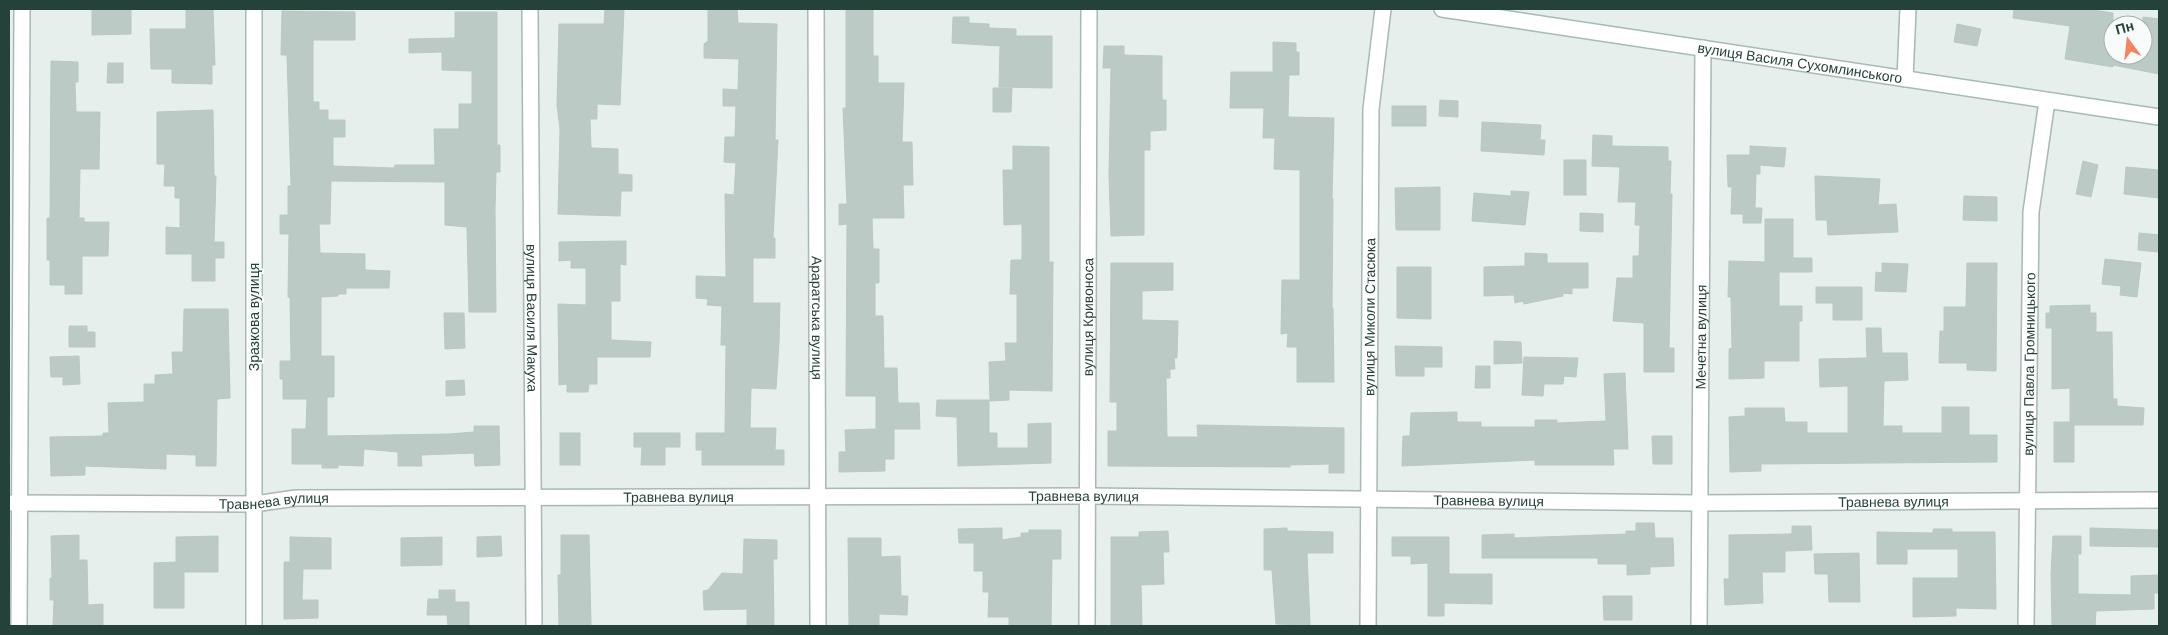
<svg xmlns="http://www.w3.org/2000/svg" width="2168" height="635" font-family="'DM Sans',sans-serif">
  <rect width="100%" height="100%" fill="#e6efeb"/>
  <g fill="#bbcac4" stroke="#b8c9c2">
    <path d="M92 9H131V34L92 35Z"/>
    <path d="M186 9H213L215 65H212V84L172 83V69H151L150 29H186Z"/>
    <path d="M605 9H624L620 105 597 104V119H590L591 148 618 149V174L632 175V191H621L620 216 558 214 560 129 557 105 559 24H604Z"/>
    <path d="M708 9H737L738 23 777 24 775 140H778L773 238H775V258H753V303H780L779 343 776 389 751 388 750 428H776L775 450H784V465H702V450H696V433H725L726 345H721L722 306 707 305 708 299 696 298V276L726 277 725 194 734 195 736 163 724 162 725 137H735L736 106H723V89L738 90 739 59 704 58V44L708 41Z"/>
    <path d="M2014 9H2087L2113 13V55H2143V17L2159 19V74L2113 65V67L2065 59 2070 26 2013 18Z"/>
    <path d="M846 10H873V56H878V83H904L902 142H912L913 185H903L904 218H872L873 249H879V283H875V316H883L884 368H897L898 403H919L920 429H894V459H885V471L839 472V452H846L845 430 876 429V396H846L847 224 839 225V204H847L843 108H846Z"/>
    <path d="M282 11 355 12V40H313V102H319V110H328V120H345V137H333V166L394 168 395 165H435L434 129H459V104H472V71L442 70V52L409 53V39L455 38V12H497V145H500V172H496L495 209 496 312H469L467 227 445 225V182L331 181 330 224H319L320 253 365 254V270L390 271 389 288H346V294H338V296L321 297V356H334V397H327V436L449 434 474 432V426H499L500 465 475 466 474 453 421 455 422 466H398V452L364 449 363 466 338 465V468H322V464H292V429H306L307 399H283V379H280V361H291L290 297H288L289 234H280V215H288V186H291L287 55H281Z"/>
    <path d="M953 17H969V23L989 24V28L1016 29V36H1052V88L999 87 1000 46 952 43Z"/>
    <path d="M1957 24 1981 29 1977 46 1954 42Z"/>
    <path d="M1273 42 1296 43V52H1299V75H1289L1288 117 1334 118 1332 199H1333L1332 308H1333L1334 382H1297V347H1287L1288 333 1281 334 1282 280H1300V170L1274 169 1275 138H1263L1264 108H1230L1231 72H1273Z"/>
    <path d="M1104 46H1124V55L1162 56V100H1166V130L1150 131V150H1144V235L1111 236 1109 175 1111 68H1103Z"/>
    <path d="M51 61 78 62V82H75L76 112H100L99 169H80L79 218H84V222H109L108 256H82V294H65V285H50V260H47V218H50Z"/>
    <path d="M108 63H123V83H107Z"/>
    <path d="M993 88H1012L1011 112H993Z"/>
    <path d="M1440 100 1458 101V117L1439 116Z"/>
    <rect x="1392" y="106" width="34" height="20"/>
    <path d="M213 110 214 176H216L214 242H224V258H215V281H192V254H166V227L180 228V198H175V186H164L165 164H157V112Z"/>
    <path d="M1482 122 1541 125 1540 140H1545L1544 155 1481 151Z"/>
    <path d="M1593 135 1612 136V146L1668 147V161H1671L1670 194H1672L1669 348H1674V372H1644V323L1613 321 1617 278H1633V256H1639L1640 225H1635L1636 202H1618L1620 167 1592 166Z"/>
    <path d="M1013 146 1049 147V262H1053L1052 391 1009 390V400L990 401 989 362 1006 361 1005 343H1017V294H1010L1011 260H1022V224L1004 225 1003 170H1013Z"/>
    <path d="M1750 146 1786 148 1784 167 1760 165V174H1756L1755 208H1762L1761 223H1743V214H1731L1732 187H1728L1727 155H1750Z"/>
    <rect x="1564" y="160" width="22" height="35"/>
    <path d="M2083 161 2098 165 2091 197 2076 194Z"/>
    <path d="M2126 167 2159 170V198L2124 194Z"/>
    <path d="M1815 176 1880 179 1878 205 1896 204 1898 232 1828 235 1827 220H1816Z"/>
    <path d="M1440 187V230H1396L1395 188Z"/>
    <path d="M1511 191 1529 192 1525 225 1472 221 1474 193 1511 196Z"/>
    <path d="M1964 196 1997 197V221L1963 220Z"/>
    <path d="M1580 213 1603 214V232L1580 231Z"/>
    <path d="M1765 219H1793V258H1812V272H1779V306H1802V321H1799V361H1764V378L1729 379V349L1732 348 1731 297H1728L1729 261 1765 262Z"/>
    <path d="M2139 233 2159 235 2158 252 2138 250Z"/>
    <path d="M626 241V265L620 264V301H611V340L651 342 650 357H597V384H589L588 392H567V384L559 385 558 304 586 305V268H571V260L559 261V242Z"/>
    <path d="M1525 253 1547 254V263H1588V288H1572V294L1563 293V296L1524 304 1523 301 1515 303 1514 295 1484 296V267L1525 266Z"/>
    <path d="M2105 259 2141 263 2137 297 2120 295 2121 286 2102 284Z"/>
    <path d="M1111 263H1173V290L1142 291V320L1178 321 1177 358H1174L1175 369H1170V378H1166L1167 437H1198L1197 425 1344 428V473H1329V464L1290 465V467L1108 466V431H1117V402H1110Z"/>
    <path d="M1882 263 1908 264 1906 292 1875 291 1876 272 1882 273Z"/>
    <path d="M1967 263H1997L1996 371 1967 370V363H1939L1940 331H1944V307H1966Z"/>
    <path d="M1397 267H1431V319L1397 318Z"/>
    <path d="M1816 287H1862V320H1833V303H1816Z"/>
    <path d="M2090 305V313H2096V332H2112L2113 399H2117V406L2144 408 2143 425H2074V462H2054V422H2070V388L2052 389V328H2046V313H2050V306Z"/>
    <path d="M184 309H228L230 398 217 399 216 466H196V455L166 454V469L85 466V475L51 476 50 437 103 436V433H109L108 403 144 402V384H155V375L173 374 172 352H183Z"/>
    <path d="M444 313H464L465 348 445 349Z"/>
    <path d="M69 326H87V332H95V347H69Z"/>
    <path d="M1866 328H1881L1882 353H1907L1908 380 1884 381 1883 426H1902V433H1942V407H1969V435H1997V462L1761 464V471L1730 472 1729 417 1745 416V408H1784L1785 422H1807V433H1848V386L1820 387 1819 359 1867 358Z"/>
    <path d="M1494 341 1521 342 1522 363 1494 364Z"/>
    <path d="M1395 346 1442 347V367H1424V376H1396Z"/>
    <path d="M79 356 80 384 63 385V377H51L50 357Z"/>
    <path d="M1524 357 1578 358 1576 377 1564 376 1563 384H1544L1543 396 1522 395Z"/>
    <path d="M1476 366H1490V388H1475Z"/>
    <path d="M1625 373 1628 449H1613L1614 465H1535V460L1402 466 1403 436H1410L1411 413 1457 412V422H1481V427H1535V420H1557V423L1606 421 1604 374Z"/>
    <path d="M464 380 465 395 446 396V381Z"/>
    <path d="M937 400H989V433H997V448H1028V424L1051 423V463L958 466 957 417 936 416Z"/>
    <rect x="560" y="433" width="20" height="32"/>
    <path d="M634 433H680V447H665V465H641L642 447H634Z"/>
    <path d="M1652 436H1672V464H1653Z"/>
    <path d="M1636 523H1654L1655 538H1673L1674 566 1650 567V574L1627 575V564H1598V558H1482V535L1514 534V538L1626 534V531H1636Z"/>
    <path d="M1792 526H1811L1812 550 1785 551V572H1762L1763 603 1725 605 1724 579H1729V535L1792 534Z"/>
    <path d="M1002 528V540L1021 537V533H1029V530H1061V559H1052L1051 626H1009V617H988L989 592H983V571H974V543H959L958 529Z"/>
    <path d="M1287 528V531L1333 532V553H1307L1310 625 1276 624 1272 570H1264V529Z"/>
    <path d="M2090 528 2159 530V547L2090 546Z"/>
    <path d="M1933 529H1952V532H1995L1996 609 1956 608V616L1913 617V578H1958V549H1907V564H1877V532L1933 533Z"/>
    <path d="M1168 531 1169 552H1163L1164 584 1141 585 1142 626H1111V537H1139V532Z"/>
    <path d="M79 535V560H87L88 605 103 604V626H53L54 600H50V578H52L51 536Z"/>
    <path d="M561 535H589L591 626H559L558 575H561Z"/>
    <path d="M218 536V572H184V608H154V563L176 562V537Z"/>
    <path d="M501 536 502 556 477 557V537Z"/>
    <path d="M2053 536H2081V554H2078V594L2131 595V576L2159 575V593H2154V609L2096 611 2095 626H2052L2051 574Z"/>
    <path d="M290 537 331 538V569H303L302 600H318V618L284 619V562H290Z"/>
    <path d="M442 537V565L401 566V538Z"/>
    <path d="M1392 537H1449V574H1492V604L1444 603V616H1428V563L1411 564V556H1392Z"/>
    <path d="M848 538H881V557L900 556 901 596H908L907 615 879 614V626H849Z"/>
    <path d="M744 539 777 540V559H773L774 626H747V609L704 610 703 591 708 590 722 573 743 574Z"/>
    <path d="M1859 553 1860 602H1829L1828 574H1815L1814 554Z"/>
    <path d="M439 590H455V602H469V626H448L447 615H427L428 599H439Z"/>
    <path d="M1603 596H1632V620H1604Z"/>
  </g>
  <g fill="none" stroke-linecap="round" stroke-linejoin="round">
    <defs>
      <g id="street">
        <path id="s1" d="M530 9 534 626"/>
        <path id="s2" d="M816 9 818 626"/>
        <path d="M1905 79 1908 9"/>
        <path id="s3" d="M9 503 254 504 296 498 1087 496 1699 503 2159 500"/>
        <path d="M19 626 22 9"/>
        <path id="s4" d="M1087 626 1089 9"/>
        <path id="s5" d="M1368 626 1371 109 1383 9"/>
        <path id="s6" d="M1699 626 1703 48"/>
        <path id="s7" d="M2026 626 2031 212 2047 101"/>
      </g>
      <g id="secondary">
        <path id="s8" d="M1442 9 2159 117"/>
        <path d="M254 626V9"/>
      </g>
    </defs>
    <use href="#street" stroke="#a8b8b2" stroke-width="18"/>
    <use href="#secondary" stroke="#a4bbb3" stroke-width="18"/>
    <use href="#street" stroke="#fff" stroke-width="15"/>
    <use href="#secondary" stroke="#fff" stroke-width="15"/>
  </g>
  <g text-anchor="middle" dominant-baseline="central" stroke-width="4.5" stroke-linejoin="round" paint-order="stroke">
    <g font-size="14" fill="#24423a" stroke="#f7fbf9">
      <text stroke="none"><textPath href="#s8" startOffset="362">вулиця Василя Сухомлинського</textPath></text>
      <text transform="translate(254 317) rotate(-90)">Зразкова вулиця</text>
      <text stroke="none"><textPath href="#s1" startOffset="309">вулиця Василя Макуха</textPath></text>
      <text stroke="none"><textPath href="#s2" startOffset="309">Араратська вулиця</textPath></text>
      <text stroke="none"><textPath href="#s4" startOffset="309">вулиця Кривоноса</textPath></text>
      <text stroke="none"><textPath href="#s5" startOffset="309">вулиця Миколи Стасюка</textPath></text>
      <text stroke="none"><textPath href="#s6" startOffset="289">Мечетна вулиця</textPath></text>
      <text stroke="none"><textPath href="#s7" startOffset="262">вулиця Павла Громницького</textPath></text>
      <text stroke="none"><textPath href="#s3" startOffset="1075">Травнева вулиця</textPath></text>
      <text stroke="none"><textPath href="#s3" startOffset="670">Травнева вулиця</textPath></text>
      <text stroke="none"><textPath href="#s3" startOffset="1480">Травнева вулиця</textPath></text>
      <text stroke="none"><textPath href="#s3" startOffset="265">Травнева вулиця</textPath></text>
      <text stroke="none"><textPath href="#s3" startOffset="1885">Травнева вулиця</textPath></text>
    </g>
  </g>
  <rect width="2168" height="635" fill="none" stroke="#24423a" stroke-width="20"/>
  <g transform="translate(2128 40) rotate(345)"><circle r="24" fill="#f7fbf9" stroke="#a3b1ad"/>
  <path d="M0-4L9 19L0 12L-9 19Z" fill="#f4845f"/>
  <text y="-8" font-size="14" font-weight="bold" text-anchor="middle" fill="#24423a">Пн</text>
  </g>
</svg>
